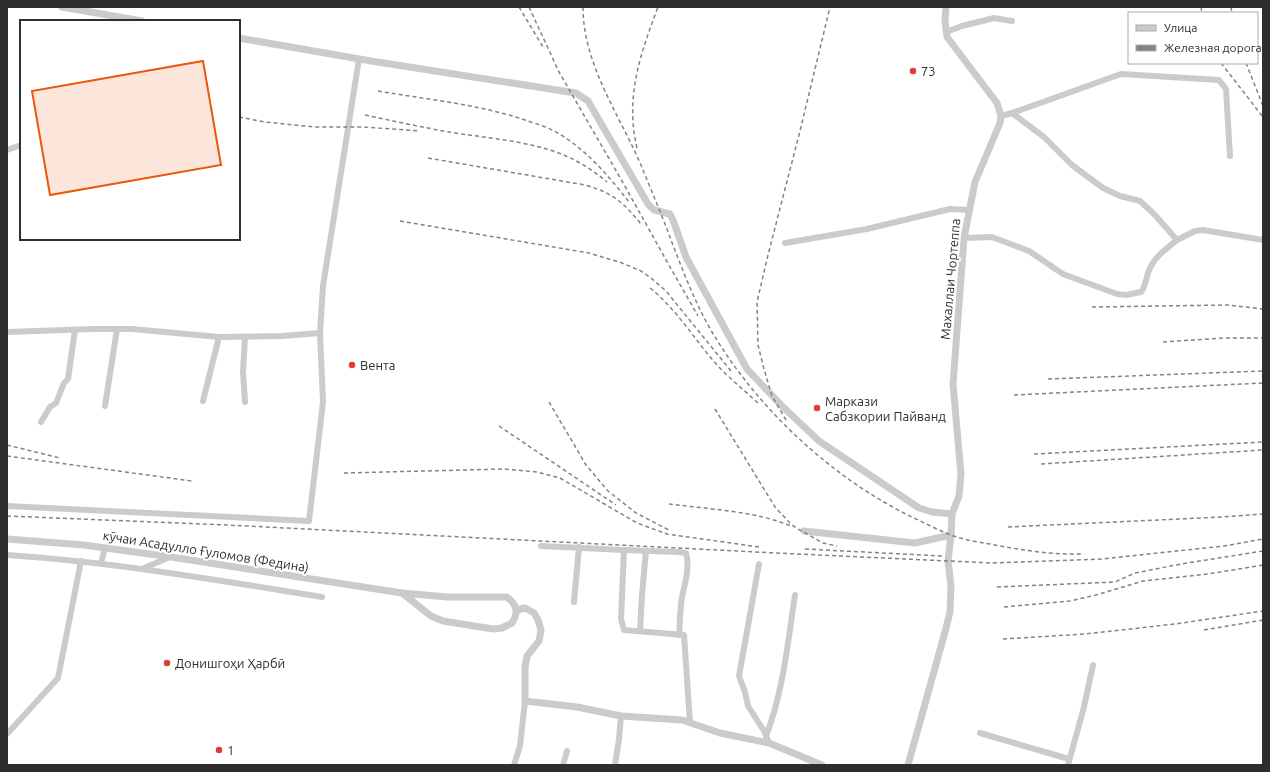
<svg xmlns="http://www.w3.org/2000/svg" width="1270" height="772" font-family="Ubuntu,sans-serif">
  <rect width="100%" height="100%" fill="#fff"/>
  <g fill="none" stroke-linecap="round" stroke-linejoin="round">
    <g stroke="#cbcbcb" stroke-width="6">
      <path d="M946 32 962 26 994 18 1012 21"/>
      <path d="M1012 113 1044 137 1072 165 1103 188 1120 196 1140 201 1154 214 1177 240 1195 231 1203 230 1263 240"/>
      <path d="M1001 116 1012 113 1121 74 1219 80 1226 89 1230 156"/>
      <path d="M7 150 21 145"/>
      <path d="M964 238 992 237 1029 251 1063 274 1117 294 1126 295 1141 292C1146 286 1146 276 1150 268 1155 256 1168 248 1177 240"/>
      <path d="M785 243 867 229 950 209 969 210"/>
      <path d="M7 332 93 329H132L219 337 282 336 320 333"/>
      <path d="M203 401 219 337"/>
      <path d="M245 402 243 372 245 337"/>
      <path d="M105 406 117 329"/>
      <path d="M41 422 50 407 56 403 64 383 68 379 75 330"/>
      <path d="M7 506 309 521 323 402 320 333 323 286 359 59"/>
      <path d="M541 546 624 550 678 552 686 553C690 567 685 583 682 597 680 609 680 622 679 635"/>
      <path d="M624 550 621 619 624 630 684 635 690 723"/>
      <path d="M7 555C113 562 217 580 322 597"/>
      <path d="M101 563 105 548"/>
      <path d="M759 564 739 676 745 692 748 706 764 731 769 743"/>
      <path d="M144 568 170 557"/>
      <path d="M574 602 579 547"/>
      <path d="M640 631 642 595 646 551"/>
      <path d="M980 733 1069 759"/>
      <path d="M7 734 58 678 81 561"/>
      <path d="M766 736C783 693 788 641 795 595"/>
      <path d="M514 765 520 746 525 701"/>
      <path d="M563 765 567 751"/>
      <path d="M615 765 619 739 621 716"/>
      <path d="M1068 765 1084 707 1093 665"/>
    </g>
    <g stroke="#cbcbcb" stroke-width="7">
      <path d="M62 7 142 21"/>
      <path d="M239 38 371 61 576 93 588 101 648 204 654 210 670 214 673 220 686 257 747 369 781 405 819 441 919 508 932 512 952 514 959 496 961 474 953 384 964 238 975 182 1000 123 1001 116 997 103 947 37 945 21 946 7"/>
      <path d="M804 531 915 543 951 535"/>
      <path d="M7 539 84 545 171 557 402 593"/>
      <path d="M402 593 447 597H507C517 605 519 612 512 623L502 628 493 629 443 621 431 616Z"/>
      <path d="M516 611 523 608 527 609 534 613 538 620 541 630 539 641 527 656 525 667V701L577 707 621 716 682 720 720 733 769 743 822 765"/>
      <path d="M908 765 945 632 950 612 951 586 948 561 951 535 952 514"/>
    </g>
    <g stroke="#838383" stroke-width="1.5" stroke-dasharray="4 3" stroke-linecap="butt">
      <path d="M519 7 543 47"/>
      <path d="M529 7 559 72 622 181 670 267 698 316"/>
      <path d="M583 7C583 64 619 114 641 165 651 190 662 215 671 240 683 271 695 303 712 332 759 411 835 481 918 520 929 525 940 531 951 535 964 540 977 542 990 544 1021 550 1052 555 1083 554"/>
      <path d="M1201 7 1202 13"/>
      <path d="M1231 7 1232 13"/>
      <path d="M1221 63 1263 117"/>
      <path d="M1246 63 1263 106"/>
      <path d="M378 91C425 99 474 104 519 118 530 122 543 125 554 131 583 146 609 176 629 202"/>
      <path d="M365 115C393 121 421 127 449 132 485 138 532 141 566 156 580 162 594 171 607 182"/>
      <path d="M239 117 265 122 315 127H363L419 131"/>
      <path d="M637 148C625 97 640 55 658 7"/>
      <path d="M428 158 585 185C613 193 623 202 641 224"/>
      <path d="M400 221 589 253 622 263 641 271 651 278 666 291 731 371"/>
      <path d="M650 288C674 307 691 334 711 358 725 375 743 389 759 404"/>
      <path d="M1092 307 1227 305 1263 309"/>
      <path d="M1163 342 1223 338H1263"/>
      <path d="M1048 379 1263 371"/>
      <path d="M1014 395 1263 383"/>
      <path d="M549 402 586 465 608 491 636 513 669 530"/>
      <path d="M715 409 775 507 791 524 798 529 823 543 837 546"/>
      <path d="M786 420 772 396 764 369 758 345 757 302 769 251 800 131 830 7"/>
      <path d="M499 426 616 505"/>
      <path d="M7 445 60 458"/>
      <path d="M1034 454 1263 442"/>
      <path d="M7 456 192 481"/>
      <path d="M1041 464 1263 450"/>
      <path d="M344 473 504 469 537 472 560 478 637 523 667 534 759 547"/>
      <path d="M669 504C708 509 755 511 791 526"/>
      <path d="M7 516 227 525 776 553 992 563 1102 559 1224 546 1263 539"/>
      <path d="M1008 527 1222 517 1263 514"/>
      <path d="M805 549 942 556"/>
      <path d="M997 587 1115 582 1135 573 1181 564 1263 551"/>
      <path d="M1004 607 1070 601 1096 595 1143 581 1208 574 1263 565"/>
      <path d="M1204 630 1263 620"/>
      <path d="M1003 639 1085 634 1175 624 1263 611"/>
    </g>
  </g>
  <g fill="#dd3f38" stroke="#fff" stroke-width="1.5">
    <circle cx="913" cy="71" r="4"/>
    <circle cx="352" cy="365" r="4"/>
    <circle cx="817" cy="408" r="4"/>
    <circle cx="167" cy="663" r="4"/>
    <circle cx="219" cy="750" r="4"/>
  </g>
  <g text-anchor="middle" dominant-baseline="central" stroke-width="4" stroke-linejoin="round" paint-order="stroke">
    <g font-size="13" fill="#2e2e2e" stroke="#fff" text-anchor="start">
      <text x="921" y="71">73</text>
      <text x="360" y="365">Вента</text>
      <text x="825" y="401">Маркази<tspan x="825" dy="15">Сабзкории Пайванд</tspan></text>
      <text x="175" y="663">Донишгоҳи Ҳарбӣ</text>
      <text x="227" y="750">1</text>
    </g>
    <g font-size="13" fill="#2e2e2e" stroke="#fff">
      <text transform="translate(950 279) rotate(-85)">Махаллаи Чортеппа</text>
      <text transform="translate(206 551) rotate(9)">кӯчаи Асадулло Ғуломов (Федина)</text>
    </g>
  </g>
  <g transform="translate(20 20)">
    <rect width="220" height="220" fill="#fff"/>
    <path fill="#e8590c" fill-opacity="0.15" stroke="#e8590c" stroke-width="2" d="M183 41 201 145 30 175 12 71Z"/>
    <rect width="220" height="220" fill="none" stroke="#2e2e2e" stroke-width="2"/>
  </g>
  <rect width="1270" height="772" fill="none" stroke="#2e2e2e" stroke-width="16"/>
  <rect x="1128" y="12" width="130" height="52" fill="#ffffff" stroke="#ababab"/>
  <rect x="1136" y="25" width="20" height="6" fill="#cbcbcb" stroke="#ababab"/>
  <text x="1164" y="32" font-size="12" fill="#2e2e2e">Улица</text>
  <rect x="1136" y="45" width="20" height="6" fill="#838383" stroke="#ababab"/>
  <text x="1164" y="52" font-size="12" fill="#2e2e2e">Железная дорога</text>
</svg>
